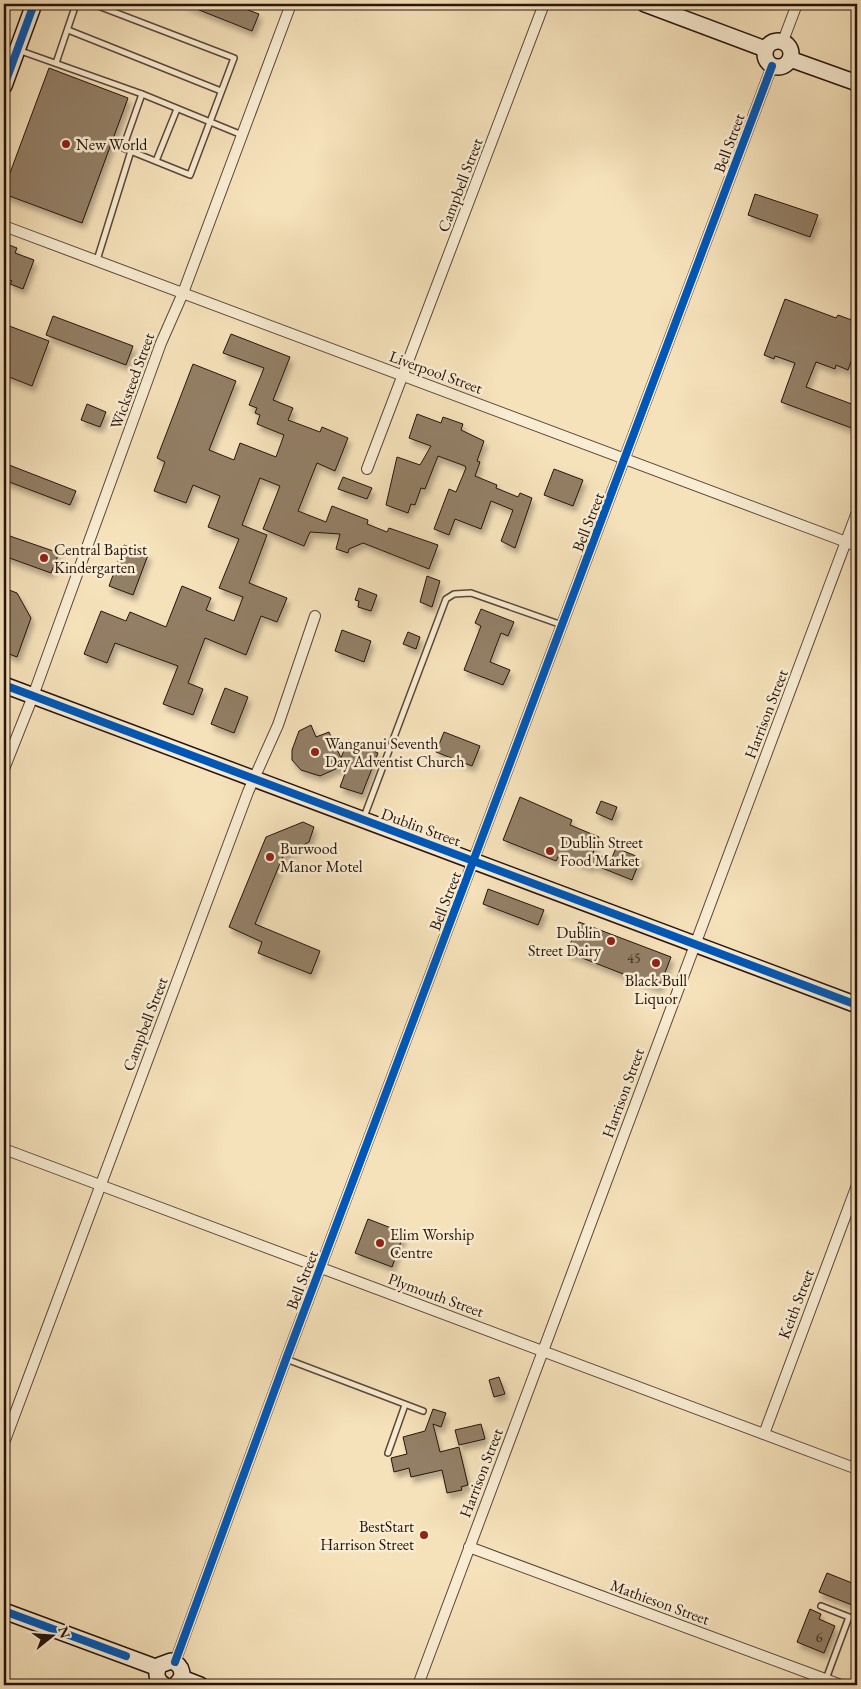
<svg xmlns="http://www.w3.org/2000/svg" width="861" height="1689" font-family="'EB Garamond',serif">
  <defs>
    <filter id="shadow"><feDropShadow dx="3" dy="5.5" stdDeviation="2.5" flood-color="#0004"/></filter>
  </defs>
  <rect width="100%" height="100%" fill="#f5e1ba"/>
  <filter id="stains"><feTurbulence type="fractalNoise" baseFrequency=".004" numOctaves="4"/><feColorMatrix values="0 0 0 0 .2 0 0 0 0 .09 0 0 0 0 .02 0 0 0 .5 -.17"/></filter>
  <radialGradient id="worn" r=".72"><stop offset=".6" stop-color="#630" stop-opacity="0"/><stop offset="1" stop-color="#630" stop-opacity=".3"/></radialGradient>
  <g fill="#937f66" stroke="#28140c" filter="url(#shadow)">
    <path d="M184 4H232L259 14 252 31Z"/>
    <path d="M49 68 128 98 82 223 4 194V189Z"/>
    <path d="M755 194 818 215 810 237 748 215Z"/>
    <path d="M4 243 17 248 15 253 34 260 23 289 10 284 12 281 4 278Z"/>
    <path d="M785 299 836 318 838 315 857 322V345L848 370 836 365 835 369 816 362 806 387 857 406V430L781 402 795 363 775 356 774 359 764 355Z"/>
    <path d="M53 316 133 346 126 365 46 335Z"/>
    <path d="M4 324 49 341 32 386 4 375Z"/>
    <path d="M231 334 290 357 273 400 293 408 288 420 320 432 322 427 348 438 335 471 317 463 298 511 326 522 332 506 368 520 367 524 387 532 389 528 438 545 429 569 363 543 349 549 348 553 336 549 340 534 310 532 304 546 263 529 280 486 260 478 242 525 267 535 249 583 287 598 277 622 261 616 246 655 205 638 188 683 203 689 193 715 163 704 178 666 115 643 107 663 84 654 101 611 126 621 130 612 166 627 182 586 211 598 206 610 234 621 243 597 219 588 239 539 208 527 220 496 193 485 186 503 154 491 165 462 157 458 193 364 236 381 209 450 234 460 240 443 276 457 284 435 257 424 260 415 255 413 257 408 249 405 264 368 223 353Z"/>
    <path d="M87 404 106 412 100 427 81 420Z"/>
    <path d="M417 414 441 423 443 417 463 424 461 430 484 441 477 461 480 462 475 476 497 485 496 488 518 497 520 493 532 498 515 548 501 541 513 510 491 501 481 529 455 519 449 535 434 529 449 489 456 492 466 468 465 466 438 456 425 489 421 488 415 505 411 504 408 513 386 505 397 457 420 465 431 446 409 438Z"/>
    <path d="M4 463 76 491 70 505 4 480Z"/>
    <path d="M554 469 583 480 573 506 544 495Z"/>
    <path d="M343 477 372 488 367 499 338 489Z"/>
    <path d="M4 534 59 553 51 573 4 556Z"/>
    <path d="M124 545 148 555 133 595 109 586Z"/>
    <path d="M427 576 440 581 432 607 420 602Z"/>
    <path d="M4 588 17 593 31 618 17 657 4 652Z"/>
    <path d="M359 588 377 595 371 611 358 607 359 601 355 600Z"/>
    <path d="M481 609 514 622 508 636 501 633 490 662 510 670 503 685 464 670 481 626 475 623Z"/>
    <path d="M342 630 371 641 364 662 335 651Z"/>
    <path d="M408 632 420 637 416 649 403 644Z"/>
    <path d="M225 688 248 697 234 733 211 724Z"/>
    <path d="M311 725 316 737 329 732 341 758 348 740 378 753 362 794 340 787 349 763 320 776 301 770 292 760V750L299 731Z"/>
    <path d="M444 732 480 746 472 766 436 752Z"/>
    <path d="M520 797 572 820 570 825 599 837 593 853 611 860 616 848 641 858 632 880 592 864 591 867 559 855 556 861 503 840Z"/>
    <path d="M601 801 617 807 612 820 596 813Z"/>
    <path d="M303 822 314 827 309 842 283 856 255 924 320 951 311 974 258 953 262 942 229 927 266 837Z"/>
    <path d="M488 889 544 910 538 925 483 904Z"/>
    <path d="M579 922 671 957 659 988 567 952Z"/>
    <path d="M368 1219 404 1233 392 1267 355 1253Z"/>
    <path d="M499 1377 505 1394 494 1397 489 1380Z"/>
    <path d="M433 1409 446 1413 441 1427 433 1424 440 1452 459 1447 468 1485 461 1487 462 1490 447 1493 442 1470 411 1477 409 1468 394 1472 391 1458 407 1454 403 1437 425 1431Z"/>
    <path d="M481 1424 485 1439 459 1445 455 1430Z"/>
    <path d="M827 1573 857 1585 852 1605 819 1592Z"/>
    <path d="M810 1609 821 1614 819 1619 835 1626 824 1653 797 1642Z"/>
  </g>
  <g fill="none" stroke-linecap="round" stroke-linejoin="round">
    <defs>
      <g id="service">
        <path d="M93 4 234 58 190 175 123 148 142 94"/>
        <path d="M68 30 221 91"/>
        <path d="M18 50 142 94 242 135"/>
        <path d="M56 63 76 4"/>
        <path d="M156 161 177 109"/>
        <path d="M97 260 131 151"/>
        <path d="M364 817 446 599 454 594 471 593 562 625"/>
        <path d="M286 1359 423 1411"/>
        <path d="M388 1453 405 1405"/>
        <path d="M821 1606 849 1617 826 1679"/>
      </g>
      <g id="minor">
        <path d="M783 41 797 4"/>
        <path d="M4 226 857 546"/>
        <path d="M367 469 544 4"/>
        <path d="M4 769 33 696 161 343 183 293 291 4"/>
        <path d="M4 1149 857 1469"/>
        <path d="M764 1434 857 1185"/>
        <path d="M4 1443 248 792 278 725 315 616"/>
        <path d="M469 1547 841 1685"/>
        <path d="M175 1662 286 1359 772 66"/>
        <path d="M418 1685 857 512"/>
      </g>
      <g id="secondary">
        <path d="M645 4 765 49"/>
        <circle cx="778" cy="54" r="13"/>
        <path d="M790 59 857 83"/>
        <path d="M4 86 34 4"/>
        <path d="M4 685 857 1005"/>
        <path d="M4 1611 158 1668"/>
        <path d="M182 1678 200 1685"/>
        <path d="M164 1685C156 1680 155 1672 160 1665L171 1661C183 1665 186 1677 175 1685"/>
      </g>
    </defs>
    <use href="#service" stroke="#5b4738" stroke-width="8"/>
    <use href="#minor" stroke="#5b4738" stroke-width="12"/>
    <use href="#secondary" stroke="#28140c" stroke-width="18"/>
    <use href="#service" stroke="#f8ecd2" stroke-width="5"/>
    <use href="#minor" stroke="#f8ecd2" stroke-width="10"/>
    <use href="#secondary" stroke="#f8ecd2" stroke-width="15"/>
    <defs>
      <g id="cycleway">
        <path d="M4 86 34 4"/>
        <path d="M4 685 857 1005"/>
        <path d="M4 1611 126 1656"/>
        <path d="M175 1662 286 1359 772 66"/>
      </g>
    </defs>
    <use href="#cycleway" stroke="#f8ecd2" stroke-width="11"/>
    <use href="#cycleway" stroke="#0057b8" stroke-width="8"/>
  </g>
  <g fill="#8f2418" stroke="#f8ecd2" stroke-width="2">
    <circle cx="66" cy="144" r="5"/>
    <circle cx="44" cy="558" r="5"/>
    <circle cx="315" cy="752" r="5"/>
    <circle cx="550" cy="851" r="5"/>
    <circle cx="270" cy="857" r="5"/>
    <circle cx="611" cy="941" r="5"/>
    <circle cx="656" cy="963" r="5"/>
    <circle cx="380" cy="1243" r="5"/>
    <circle cx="424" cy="1535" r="5"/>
  </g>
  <g text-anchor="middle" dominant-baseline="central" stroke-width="5" stroke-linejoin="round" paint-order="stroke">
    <g font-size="14" fill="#432f22">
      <text x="634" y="958">45</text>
      <text x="819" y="1637">6</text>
    </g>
    <g font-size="16" fill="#28140c" stroke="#f8ecd2">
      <text transform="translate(729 143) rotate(-70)">Bell Street</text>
      <text transform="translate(460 185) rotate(-69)">Campbell Street</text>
      <text transform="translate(436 372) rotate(20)">Liverpool Street</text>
      <text transform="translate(132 381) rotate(-70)">Wicksteed Street</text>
      <text transform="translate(588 522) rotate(-69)">Bell Street</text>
      <text transform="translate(766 714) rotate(-69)">Harrison Street</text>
      <text transform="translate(421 827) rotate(20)">Dublin Street</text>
      <text transform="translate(445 901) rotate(-69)">Bell Street</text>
      <text transform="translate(145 1024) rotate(-69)">Campbell Street</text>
      <text transform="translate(623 1093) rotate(-70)">Harrison Street</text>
      <text transform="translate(302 1280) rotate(-69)">Bell Street</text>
      <text transform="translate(436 1295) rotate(20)">Plymouth Street</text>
      <text transform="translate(796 1304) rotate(-69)">Keith Street</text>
      <text transform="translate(481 1473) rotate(-69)">Harrison Street</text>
      <text transform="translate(660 1602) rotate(20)">Mathieson Street</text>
    </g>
    <g font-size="16" fill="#28140c" stroke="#f8ecd2" text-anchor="start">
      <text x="76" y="144">New World</text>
      <text x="54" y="549">Central Baptist<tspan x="54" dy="18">Kindergarten</tspan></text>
      <text x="325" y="743">Wanganui Seventh<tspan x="325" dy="18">Day Adventist Church</tspan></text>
      <text x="560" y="842">Dublin Street<tspan x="560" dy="18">Food Market</tspan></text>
      <text x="280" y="848">Burwood<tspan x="280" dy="18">Manor Motel</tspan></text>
      <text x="601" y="932" text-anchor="end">Dublin<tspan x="601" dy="18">Street Dairy</tspan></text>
      <text x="656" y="980" text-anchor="middle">Black Bull<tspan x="656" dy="18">Liquor</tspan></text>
      <text x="390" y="1234">Elim Worship<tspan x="390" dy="18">Centre</tspan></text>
      <text x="414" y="1526" text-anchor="end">BestStart<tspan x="414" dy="18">Harrison Street</tspan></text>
    </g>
  </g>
  <rect width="861" height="1689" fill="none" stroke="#f5e1ba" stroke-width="20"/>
  <rect x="5" y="5" width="851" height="1679" fill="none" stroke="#28140c" stroke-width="2.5"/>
  <rect x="10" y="10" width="841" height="1669" fill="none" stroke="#28140c"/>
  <g transform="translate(52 1636) rotate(73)" stroke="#f8ecd2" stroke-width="4" paint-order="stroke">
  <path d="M0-4L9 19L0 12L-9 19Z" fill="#28140c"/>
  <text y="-8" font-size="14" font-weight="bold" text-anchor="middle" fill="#28140c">N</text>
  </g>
  <rect width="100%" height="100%" filter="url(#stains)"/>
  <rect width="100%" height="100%" fill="url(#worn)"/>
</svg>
